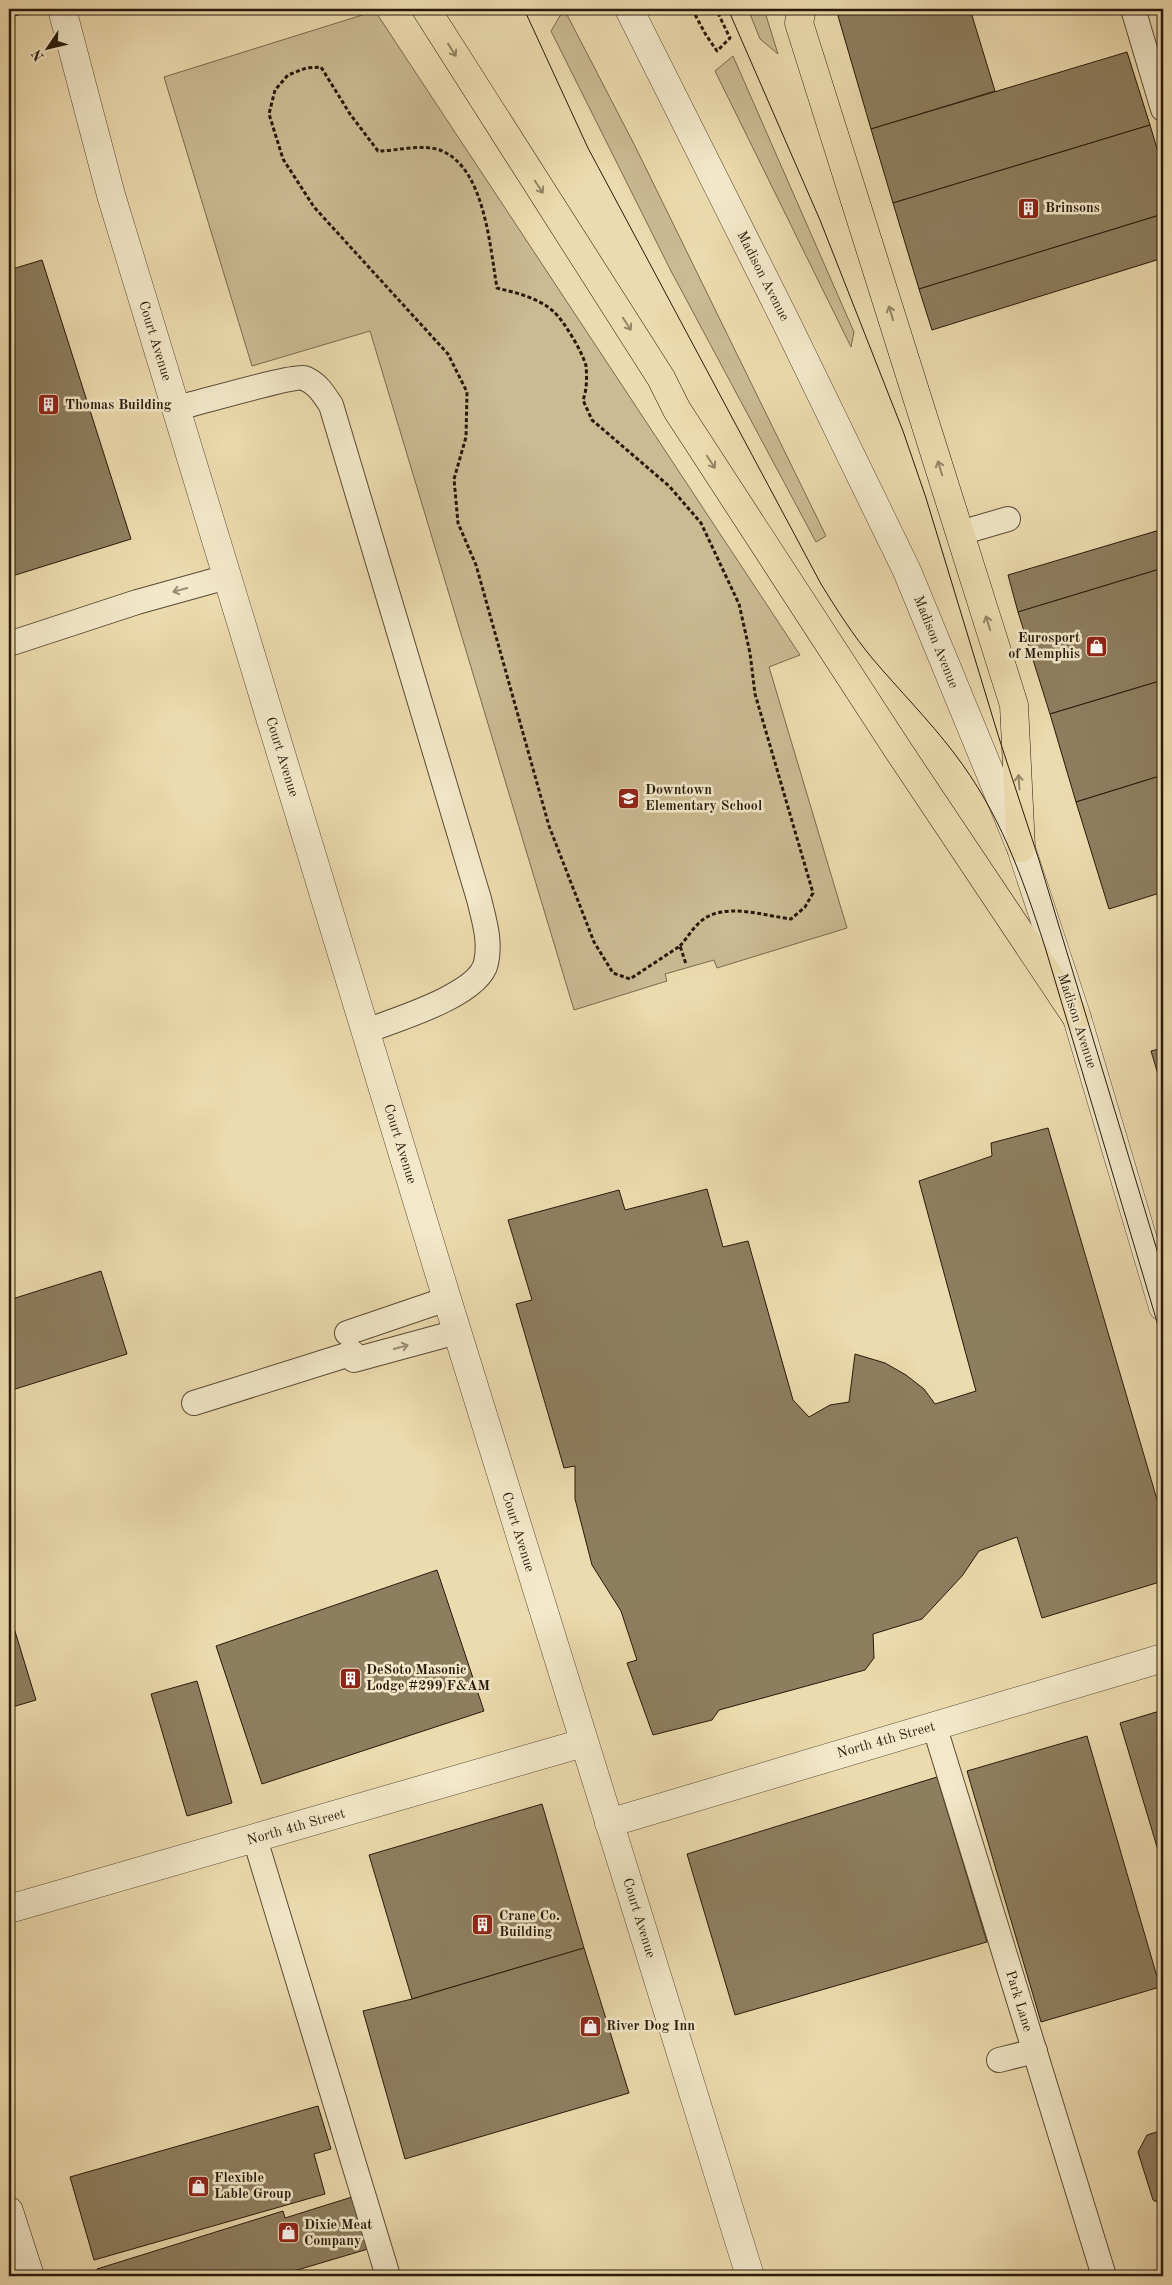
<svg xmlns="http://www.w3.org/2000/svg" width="1172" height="2285" font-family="'Old Standard TT',serif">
  <rect width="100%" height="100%" fill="#ecdbae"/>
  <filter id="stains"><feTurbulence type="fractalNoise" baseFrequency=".004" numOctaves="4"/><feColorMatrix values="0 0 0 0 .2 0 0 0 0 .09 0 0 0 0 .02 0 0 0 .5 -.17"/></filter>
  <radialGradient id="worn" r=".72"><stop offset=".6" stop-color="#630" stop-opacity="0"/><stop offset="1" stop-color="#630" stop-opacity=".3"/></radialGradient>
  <g fill="#cbba92" stroke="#7a6a4e">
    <path d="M564 9 635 146 826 536 816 542 671 271 551 31Z"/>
    <path d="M748 9H764L778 54 760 39Z"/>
    <path d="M375 11 800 655 769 667 847 928 717 968 714 960 665 974 667 981 574 1010 370 331 252 366 164 77Z"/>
    <path d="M733 56 854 332 851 347 715 71Z"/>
  </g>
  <g fill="#8e7e60" stroke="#28190b">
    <path d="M836 9H970L995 91 871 129Z"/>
    <path d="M1127 52 1150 125 893 203 871 129Z"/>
    <path d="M1150 125 1163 169V214L919 289 893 203Z"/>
    <path d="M1163 214V258L932 330 919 289Z"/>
    <path d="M42 260 131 539 9 577V270Z"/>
    <path d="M1163 529V568L1018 612 1008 575Z"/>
    <path d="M1163 568V680L1050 714 1018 612Z"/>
    <path d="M1163 680V775L1076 802 1050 714Z"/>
    <path d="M1163 775V892L1109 909 1076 802Z"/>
    <path d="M1163 1048V1091L1151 1051Z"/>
    <path d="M1048 1128 1163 1520V1581L1042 1618 1017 1537 979 1551 962 1576 922 1619 873 1634 874 1658 865 1670 719 1710 712 1720 653 1735 627 1663 637 1660 621 1611 592 1565 575 1499V1466L564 1468 516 1304 532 1300 508 1220 619 1190 625 1210 707 1189 723 1247 748 1241 793 1400 809 1417 830 1405 849 1402 855 1354 885 1363 906 1375 924 1389 935 1404 976 1391 919 1181 992 1156 991 1143Z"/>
    <path d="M101 1271 127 1354 9 1391V1300Z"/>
    <path d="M437 1570 484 1711 262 1784 216 1646Z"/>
    <path d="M9 1615H10L36 1700 9 1708Z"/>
    <path d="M197 1681 232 1803 187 1816 151 1694Z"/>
    <path d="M1163 1710V1867L1120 1723Z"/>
    <path d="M1087 1736 1160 1987 1041 2022 967 1771Z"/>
    <path d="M937 1777 987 1942 735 2015 687 1854Z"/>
    <path d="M542 1804 584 1948 412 1999 369 1855Z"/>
    <path d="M584 1948 629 2093 405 2159 363 2011 412 1999Z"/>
    <path d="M318 2106 331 2149 314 2154 325 2194 94 2260 70 2177Z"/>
    <path d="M1163 2130V2205L1153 2200 1138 2152 1147 2135Z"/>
    <path d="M352 2197 368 2249 277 2276H99L97 2269 283 2211 285 2218Z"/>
  </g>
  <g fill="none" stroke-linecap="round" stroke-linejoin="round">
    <defs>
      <g id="service">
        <path d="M1133 9 1163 109"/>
        <path d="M176 408C195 404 293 375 304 378 317 383 323 393 331 405L479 899C484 920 491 941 486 963 479 995 395 1020 366 1031"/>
        <path d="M960 533 1008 519"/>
        <path d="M9 644 137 602 227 577"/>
        <path d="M347 1333 447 1299"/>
        <path d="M354 1360 457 1332"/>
        <path d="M194 1403 353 1353"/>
        <path d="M934 1725 1104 2276"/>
        <path d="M255 1839 388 2276"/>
        <path d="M999 2060 1035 2051"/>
      </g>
      <g id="minor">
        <path d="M62 9 111 195 447 1299 750 2276"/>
        <path d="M609 1823 1163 1658"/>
        <path d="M9 1909 583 1743"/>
      </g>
      <path id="tertiary" d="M629 9 786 322 907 571 1021 848 1077 1018 1163 1307"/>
      <path id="secondary" d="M9 2211 30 2276"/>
      <g id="primary">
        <path d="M426 9 661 378 677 410 898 750 1077 1018"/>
        <path d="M802 9 799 23 1014 705 1021 848"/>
      </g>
    </defs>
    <use href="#service" stroke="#594a34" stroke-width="26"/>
    <use href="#minor" stroke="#594a34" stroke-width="29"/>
    <use href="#tertiary" stroke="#594a34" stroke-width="29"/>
    <use href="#secondary" stroke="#28190b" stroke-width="29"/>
    <use href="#primary" stroke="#28190b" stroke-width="29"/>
    <g stroke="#28190b" stroke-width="3" stroke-dasharray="4 2.5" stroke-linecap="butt">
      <path d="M692 9 706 35 717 51 730 38 716 9"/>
      <path d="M9 17 27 11"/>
      <path d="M680 946C687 938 693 928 700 922 723 901 765 916 791 919L805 907 813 893 755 694 750 653 739 604 701 523 669 486 592 420 583 400C587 390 587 376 586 366 583 353 564 321 554 312 539 298 517 293 497 288 490 248 485 169 442 151 424 143 397 151 378 151L350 114 321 67 306 68 288 75 275 90 269 114 283 159 314 207 448 354 467 392 466 437 454 479 458 523 476 565 549 826 594 942 613 973 630 979 680 946 686 964"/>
    </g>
    <use href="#service" stroke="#f3e8ca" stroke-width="24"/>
    <use href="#minor" stroke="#f3e8ca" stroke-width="28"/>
    <use href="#tertiary" stroke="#f3e8ca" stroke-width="28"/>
    <use href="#secondary" stroke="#f3e8ca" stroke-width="28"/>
    <use href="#primary" stroke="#ecdbae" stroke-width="28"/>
    <g stroke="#28190b" stroke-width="1">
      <path d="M524 9 588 148 821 584C837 610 853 635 872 658 899 690 929 720 954 753 1000 813 1022 876 1045 947L1163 1342"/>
      <path d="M728 9 820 220 903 431 926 498 999 738 1039 860 1163 1270"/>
    </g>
  </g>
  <defs><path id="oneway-shaft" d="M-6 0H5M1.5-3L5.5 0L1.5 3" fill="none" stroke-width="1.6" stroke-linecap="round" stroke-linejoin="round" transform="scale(1.25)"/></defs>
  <g stroke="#948465">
    <use href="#oneway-shaft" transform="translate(452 50) rotate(58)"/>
    <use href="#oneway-shaft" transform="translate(539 187) rotate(57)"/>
    <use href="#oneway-shaft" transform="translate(891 313) rotate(-107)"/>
    <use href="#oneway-shaft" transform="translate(627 324) rotate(57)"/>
    <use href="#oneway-shaft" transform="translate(711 462) rotate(57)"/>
    <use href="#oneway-shaft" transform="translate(940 468) rotate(-107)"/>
    <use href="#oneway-shaft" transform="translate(988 623) rotate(-107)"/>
    <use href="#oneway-shaft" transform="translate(1019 782) rotate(-94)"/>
  </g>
  <g stroke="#988b74">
    <use href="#oneway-shaft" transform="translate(180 590) rotate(165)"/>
    <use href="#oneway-shaft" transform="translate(401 1347) rotate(-15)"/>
  </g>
  <defs>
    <symbol id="building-square" viewBox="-11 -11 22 22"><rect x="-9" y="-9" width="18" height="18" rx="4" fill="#8f2418" stroke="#f3e8ca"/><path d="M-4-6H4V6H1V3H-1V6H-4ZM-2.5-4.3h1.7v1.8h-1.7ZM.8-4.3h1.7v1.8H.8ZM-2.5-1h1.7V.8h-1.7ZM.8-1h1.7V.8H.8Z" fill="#fff"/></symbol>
    <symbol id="shop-square" viewBox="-11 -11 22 22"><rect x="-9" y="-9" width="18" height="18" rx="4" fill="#8f2418" stroke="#f3e8ca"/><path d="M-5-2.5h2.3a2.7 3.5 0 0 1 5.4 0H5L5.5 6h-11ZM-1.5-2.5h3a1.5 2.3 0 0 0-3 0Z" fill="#fff"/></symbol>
    <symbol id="school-square" viewBox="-11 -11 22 22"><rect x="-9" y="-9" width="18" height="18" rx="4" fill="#8f2418" stroke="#f3e8ca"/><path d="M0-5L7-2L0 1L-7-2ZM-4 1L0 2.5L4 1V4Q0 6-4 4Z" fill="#fff"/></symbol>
  </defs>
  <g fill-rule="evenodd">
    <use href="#building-square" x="1016" y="196" width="25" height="25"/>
    <use href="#building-square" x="36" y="392" width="25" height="25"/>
    <use href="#shop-square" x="1084" y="634" width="25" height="25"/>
    <use href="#school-square" x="616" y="786" width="25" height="25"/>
    <use href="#building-square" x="338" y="1666" width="25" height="25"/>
    <use href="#building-square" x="470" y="1912" width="25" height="25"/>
    <use href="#shop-square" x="578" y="2014" width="25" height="25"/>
    <use href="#shop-square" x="186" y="2174" width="25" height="25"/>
    <use href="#shop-square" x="276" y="2220" width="25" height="25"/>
  </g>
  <g text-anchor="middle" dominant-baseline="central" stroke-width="5" stroke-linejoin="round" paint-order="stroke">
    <g font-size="14" font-weight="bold" fill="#28190b" stroke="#f3e8ca" text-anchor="start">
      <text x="1045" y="208">Brinsons</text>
      <text x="65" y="405">Thomas Building</text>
      <text x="1080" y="638" text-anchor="end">Eurosport<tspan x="1080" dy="16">of Memphis</tspan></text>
      <text x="645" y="790">Downtown<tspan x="645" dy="16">Elementary School</tspan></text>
      <text x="366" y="1670">DeSoto Masonic<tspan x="366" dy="16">Lodge #299 F&amp;AM</tspan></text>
      <text x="499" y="1916">Crane Co.<tspan x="499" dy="16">Building</tspan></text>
      <text x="606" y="2026">River Dog Inn</text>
      <text x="214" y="2178">Flexible<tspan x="214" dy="16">Lable Group</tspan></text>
      <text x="304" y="2225">Dixie Meat<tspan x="304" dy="16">Company</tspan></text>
    </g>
    <g font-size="14" fill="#28190b" stroke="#f3e8ca">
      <text transform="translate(763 276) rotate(63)">Madison Avenue</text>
      <text transform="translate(155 341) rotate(73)">Court Avenue</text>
      <text transform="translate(936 642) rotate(68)">Madison Avenue</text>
      <text transform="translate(282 757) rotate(73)">Court Avenue</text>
      <text transform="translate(1077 1021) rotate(72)">Madison Avenue</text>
      <text transform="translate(400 1144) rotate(73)">Court Avenue</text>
      <text transform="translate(518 1532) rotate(73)">Court Avenue</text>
      <text transform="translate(886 1740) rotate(-16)">North 4th Street</text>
      <text transform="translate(296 1827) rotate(-16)">North 4th Street</text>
      <text transform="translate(639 1918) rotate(73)">Court Avenue</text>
      <text transform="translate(1019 2001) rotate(73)">Park Lane</text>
    </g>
  </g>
  <rect width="1172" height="2285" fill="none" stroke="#ecdbae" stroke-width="30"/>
  <rect x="10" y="10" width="1152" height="2265" fill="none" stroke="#28190b" stroke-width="2.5"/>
  <rect x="15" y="15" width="1142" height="2255" fill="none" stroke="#28190b"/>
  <g transform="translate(48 48) rotate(235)" stroke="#f3e8ca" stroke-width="4" paint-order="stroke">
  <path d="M0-4L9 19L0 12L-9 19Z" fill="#28190b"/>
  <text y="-8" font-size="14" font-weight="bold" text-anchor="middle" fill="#28190b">N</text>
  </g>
  <rect width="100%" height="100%" filter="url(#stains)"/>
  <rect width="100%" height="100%" fill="url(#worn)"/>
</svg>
